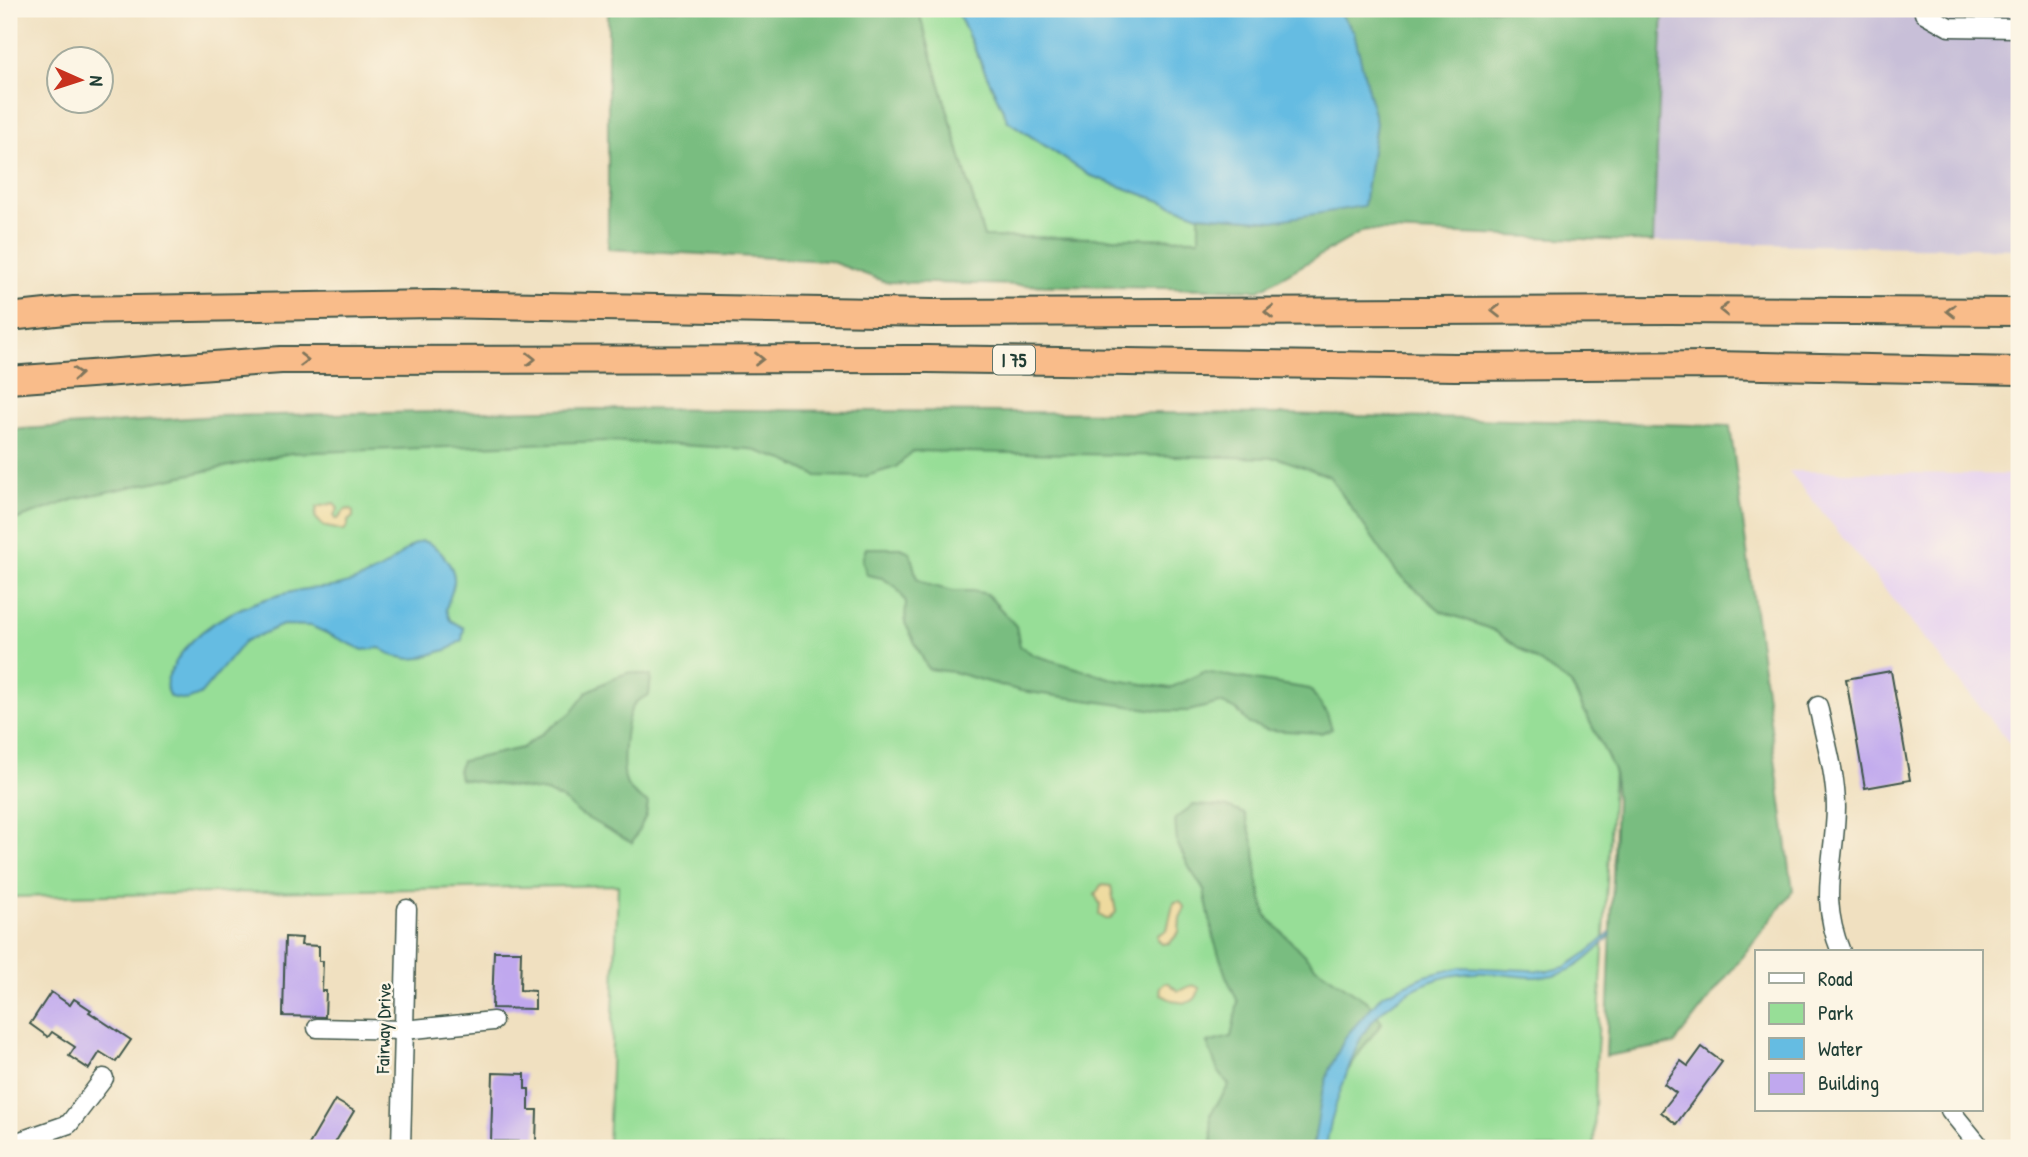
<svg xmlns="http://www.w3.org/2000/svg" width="2028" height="1157" font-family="'Patrick Hand',sans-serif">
  <rect width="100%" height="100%" fill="#fcf5e5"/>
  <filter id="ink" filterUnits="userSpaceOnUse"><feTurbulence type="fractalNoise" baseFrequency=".0143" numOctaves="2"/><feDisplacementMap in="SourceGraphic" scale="14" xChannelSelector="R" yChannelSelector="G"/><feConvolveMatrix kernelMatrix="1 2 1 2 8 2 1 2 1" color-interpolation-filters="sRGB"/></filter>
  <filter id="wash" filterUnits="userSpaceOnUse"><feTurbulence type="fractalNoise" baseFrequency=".00686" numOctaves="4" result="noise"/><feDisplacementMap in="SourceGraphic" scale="28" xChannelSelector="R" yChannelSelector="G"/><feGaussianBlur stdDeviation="1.57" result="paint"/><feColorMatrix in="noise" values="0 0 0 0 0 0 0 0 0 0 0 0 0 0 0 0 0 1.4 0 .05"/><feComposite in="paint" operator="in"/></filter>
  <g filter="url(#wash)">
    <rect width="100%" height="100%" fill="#f0e0c0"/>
    <path fill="#e6d2f0" d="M1789 471 2019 475V755Z"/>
    <path fill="#c8bfd8" d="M1663 9H2019V249L1653 242Z"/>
    <g fill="#97de97" stroke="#5b8e66" stroke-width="2">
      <path d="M918 9H956L1008 121 1089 175 1199 215V239L984 237Z"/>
      <path d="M9 435 1285 444 1495 537 1614 769 1596 1066 1594 1148H608L618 885 9 897Z"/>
    </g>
    <g fill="#79bd80" stroke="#4c7d5a" stroke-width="2">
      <path d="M608 9H918L984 237 1199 239V215L1273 221 1354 32 1337 9H1663L1653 242 1365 230 1259 290 886 282 829 261 608 249Z"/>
      <path d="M597 409 1282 414 1730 426 1793 891 1674 1044 1606 1056 1616 800 1614 770 1571 684 1493 630 1441 611 1398 574 1329 476 1278 458 913 451 896 467 863 477 817 476 787 461 750 449 605 441 291 453 78 498 9 522V430L217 416Z"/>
      <path d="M866 548H901L910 552 917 579 929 585 953 591H973L987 594 1016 626 1020 646 1034 655 1116 680 1170 688 1204 672 1310 689 1327 714 1332 729 1321 733 1268 730 1249 724 1237 710 1220 703 1189 711H1164L1021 691 953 672 928 669 905 623 906 602 896 587 882 578 867 575 862 560Z"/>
      <path d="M630 672 651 676 649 695C645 697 638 700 635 703 624 717 620 769 627 785 632 793 640 798 648 803L646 816 632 843 580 814 562 799 546 792 460 779 458 770 462 761 522 748 571 713 588 691 616 677Z"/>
      <path d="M1193 805 1227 807 1245 814 1255 849 1257 878 1266 916 1316 967 1369 1003 1382 1023C1351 1061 1326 1102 1311 1148H1213L1210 1115 1229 1085 1218 1071 1207 1043 1231 1037 1238 1002 1226 976 1214 940 1204 890 1190 869 1177 843 1175 819Z"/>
    </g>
    <g fill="#eeda9e" stroke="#868c69" stroke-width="2">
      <path d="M334 503 338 509 334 515 335 519H338L345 510 350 509 353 512V517L348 521V525L344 531 323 526 315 517 317 507Z"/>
      <path d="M1101 885 1111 886 1116 912 1110 919H1106L1099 915 1100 904 1095 895Z"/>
      <path d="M1180 901 1185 908 1180 918 1179 932 1170 943 1162 944 1158 940V935L1167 930 1173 905 1175 902Z"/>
      <path d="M1165 983H1169L1178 991C1187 989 1190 982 1199 988 1197 1010 1174 1003 1161 994L1160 987Z"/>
    </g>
    <g fill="#65bce2" stroke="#427c8b" stroke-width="2">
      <path d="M956 9H1337L1354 32 1376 123 1364 206 1273 221 1199 215 1089 175 1008 121Z"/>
      <path d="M421 541C436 542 456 567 454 582 453 591 448 601 446 609L450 620 464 628 462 640 449 649 420 658 410 659 394 656 380 648 363 650 311 626 283 625 245 641 200 695 187 700 170 697C162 685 169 674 175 663 200 620 252 600 300 590 313 587 329 589 342 585 356 581 373 574 386 566 398 558 407 546 421 541Z"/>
      <path d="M1610 933 1611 935C1582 967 1563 981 1518 976 1504 975 1490 972 1475 973 1433 974 1384 998 1362 1036 1354 1050 1350 1066 1344 1081 1336 1103 1329 1125 1326 1148H1313L1321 1099 1329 1070 1346 1036 1382 995 1425 976 1461 967 1548 971 1565 967 1588 952Z"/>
    </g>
    <g id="blocks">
      <g fill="#c0a8ee">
        <path d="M1891 671 1910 780 1865 788 1846 679Z"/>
        <path d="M285 937 302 938 301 945 319 946V961H323L322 991H326L325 1017 283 1016Z"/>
        <path d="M494 951H521L520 990 535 991V1009L492 1008Z"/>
        <path d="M51 992 70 1005 74 999 91 1010 89 1012 131 1040 116 1062 100 1052 89 1069 69 1056 75 1047 52 1032 48 1037 30 1024Z"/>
        <path d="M1702 1047 1722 1062 1676 1124 1661 1112 1676 1093 1664 1084 1681 1061 1688 1066Z"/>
        <path d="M493 1073 525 1074V1089H529V1110H537L536 1142 491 1141Z"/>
        <path d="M335 1100 354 1111 332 1148H307Z"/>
      </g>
    </g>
  </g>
  <g filter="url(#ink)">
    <use href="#blocks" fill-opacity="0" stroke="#3e5549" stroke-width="2"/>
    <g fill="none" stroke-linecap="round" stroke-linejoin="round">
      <defs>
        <g id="minor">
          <path d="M1924 9V13L1949 27 2019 28"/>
          <path d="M1818 706C1825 739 1836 773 1836 808 1835 863 1818 897 1841 952"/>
          <path d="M317 1028 404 1030 493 1021"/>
          <path d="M1950 1110 1981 1148"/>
          <path d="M9 1145 69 1124 104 1078"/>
          <path d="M401 1148 407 909"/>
        </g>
        <g id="highway">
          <path d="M9 317 74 310 433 304 932 313 1670 310 2019 312"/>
          <path d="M9 380 281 360 927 359 1455 367 1713 365 2019 371"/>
        </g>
      </defs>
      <use href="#minor" stroke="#3e5549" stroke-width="21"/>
      <use href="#highway" stroke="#3e5549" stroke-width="30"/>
      <use href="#minor" stroke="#fff" stroke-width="18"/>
      <use href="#highway" stroke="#f9bc8a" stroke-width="26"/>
    </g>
    <defs><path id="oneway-chevron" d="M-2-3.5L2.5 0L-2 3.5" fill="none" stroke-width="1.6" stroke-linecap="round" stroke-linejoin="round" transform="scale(1.75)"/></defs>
    <g stroke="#81765b">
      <use href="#oneway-chevron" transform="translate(1724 310) rotate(-180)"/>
      <use href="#oneway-chevron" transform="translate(1496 311) rotate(180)"/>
      <use href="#oneway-chevron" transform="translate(1951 311) rotate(-180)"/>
      <use href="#oneway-chevron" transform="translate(1269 312) rotate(180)"/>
      <use href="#oneway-chevron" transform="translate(531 359)"/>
      <use href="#oneway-chevron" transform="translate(759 359)"/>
      <use href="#oneway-chevron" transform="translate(304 360)"/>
      <use href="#oneway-chevron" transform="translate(77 374) rotate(-4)"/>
    </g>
  </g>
  <g text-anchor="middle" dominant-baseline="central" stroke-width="5" stroke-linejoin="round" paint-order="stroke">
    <rect fill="#fcf5e5" stroke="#617469" stroke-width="2" x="993" y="345.5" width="42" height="29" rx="5"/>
    <g font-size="18" font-weight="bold" fill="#1f3d34">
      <text x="1014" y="360">I 75</text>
    </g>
    <g font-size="19" fill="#1f3d34" stroke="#fcf5e5">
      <text transform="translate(383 1028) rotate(-89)">Fairway Drive</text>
    </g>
  </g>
  <rect width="2028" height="1157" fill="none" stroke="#fcf5e5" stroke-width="35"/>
  <rect x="1755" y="950" width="228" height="161" fill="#fcf5e5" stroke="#a4ab9e" stroke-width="2"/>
  <rect x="1769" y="973" width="35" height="10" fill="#ffffff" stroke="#a4ab9e" stroke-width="2"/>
  <text x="1818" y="986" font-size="21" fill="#1f3d34">Road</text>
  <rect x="1769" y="1003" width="35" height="21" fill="#97de97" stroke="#a4ab9e" stroke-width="2"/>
  <text x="1818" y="1020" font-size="21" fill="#1f3d34">Park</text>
  <rect x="1769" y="1038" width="35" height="21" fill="#65bce2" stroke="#a4ab9e" stroke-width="2"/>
  <text x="1818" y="1056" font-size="21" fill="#1f3d34">Water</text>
  <rect x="1769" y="1073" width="35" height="21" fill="#c0a8ee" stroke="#a4ab9e" stroke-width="2"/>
  <text x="1818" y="1090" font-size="21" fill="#1f3d34">Building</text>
  <g transform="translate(80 80) rotate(93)"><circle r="33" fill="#fcf5e5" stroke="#a4ab9e" stroke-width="2"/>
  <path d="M0-5L12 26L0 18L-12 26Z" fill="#c8321e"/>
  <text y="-10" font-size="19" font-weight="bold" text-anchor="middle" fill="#1f3d34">N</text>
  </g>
</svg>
